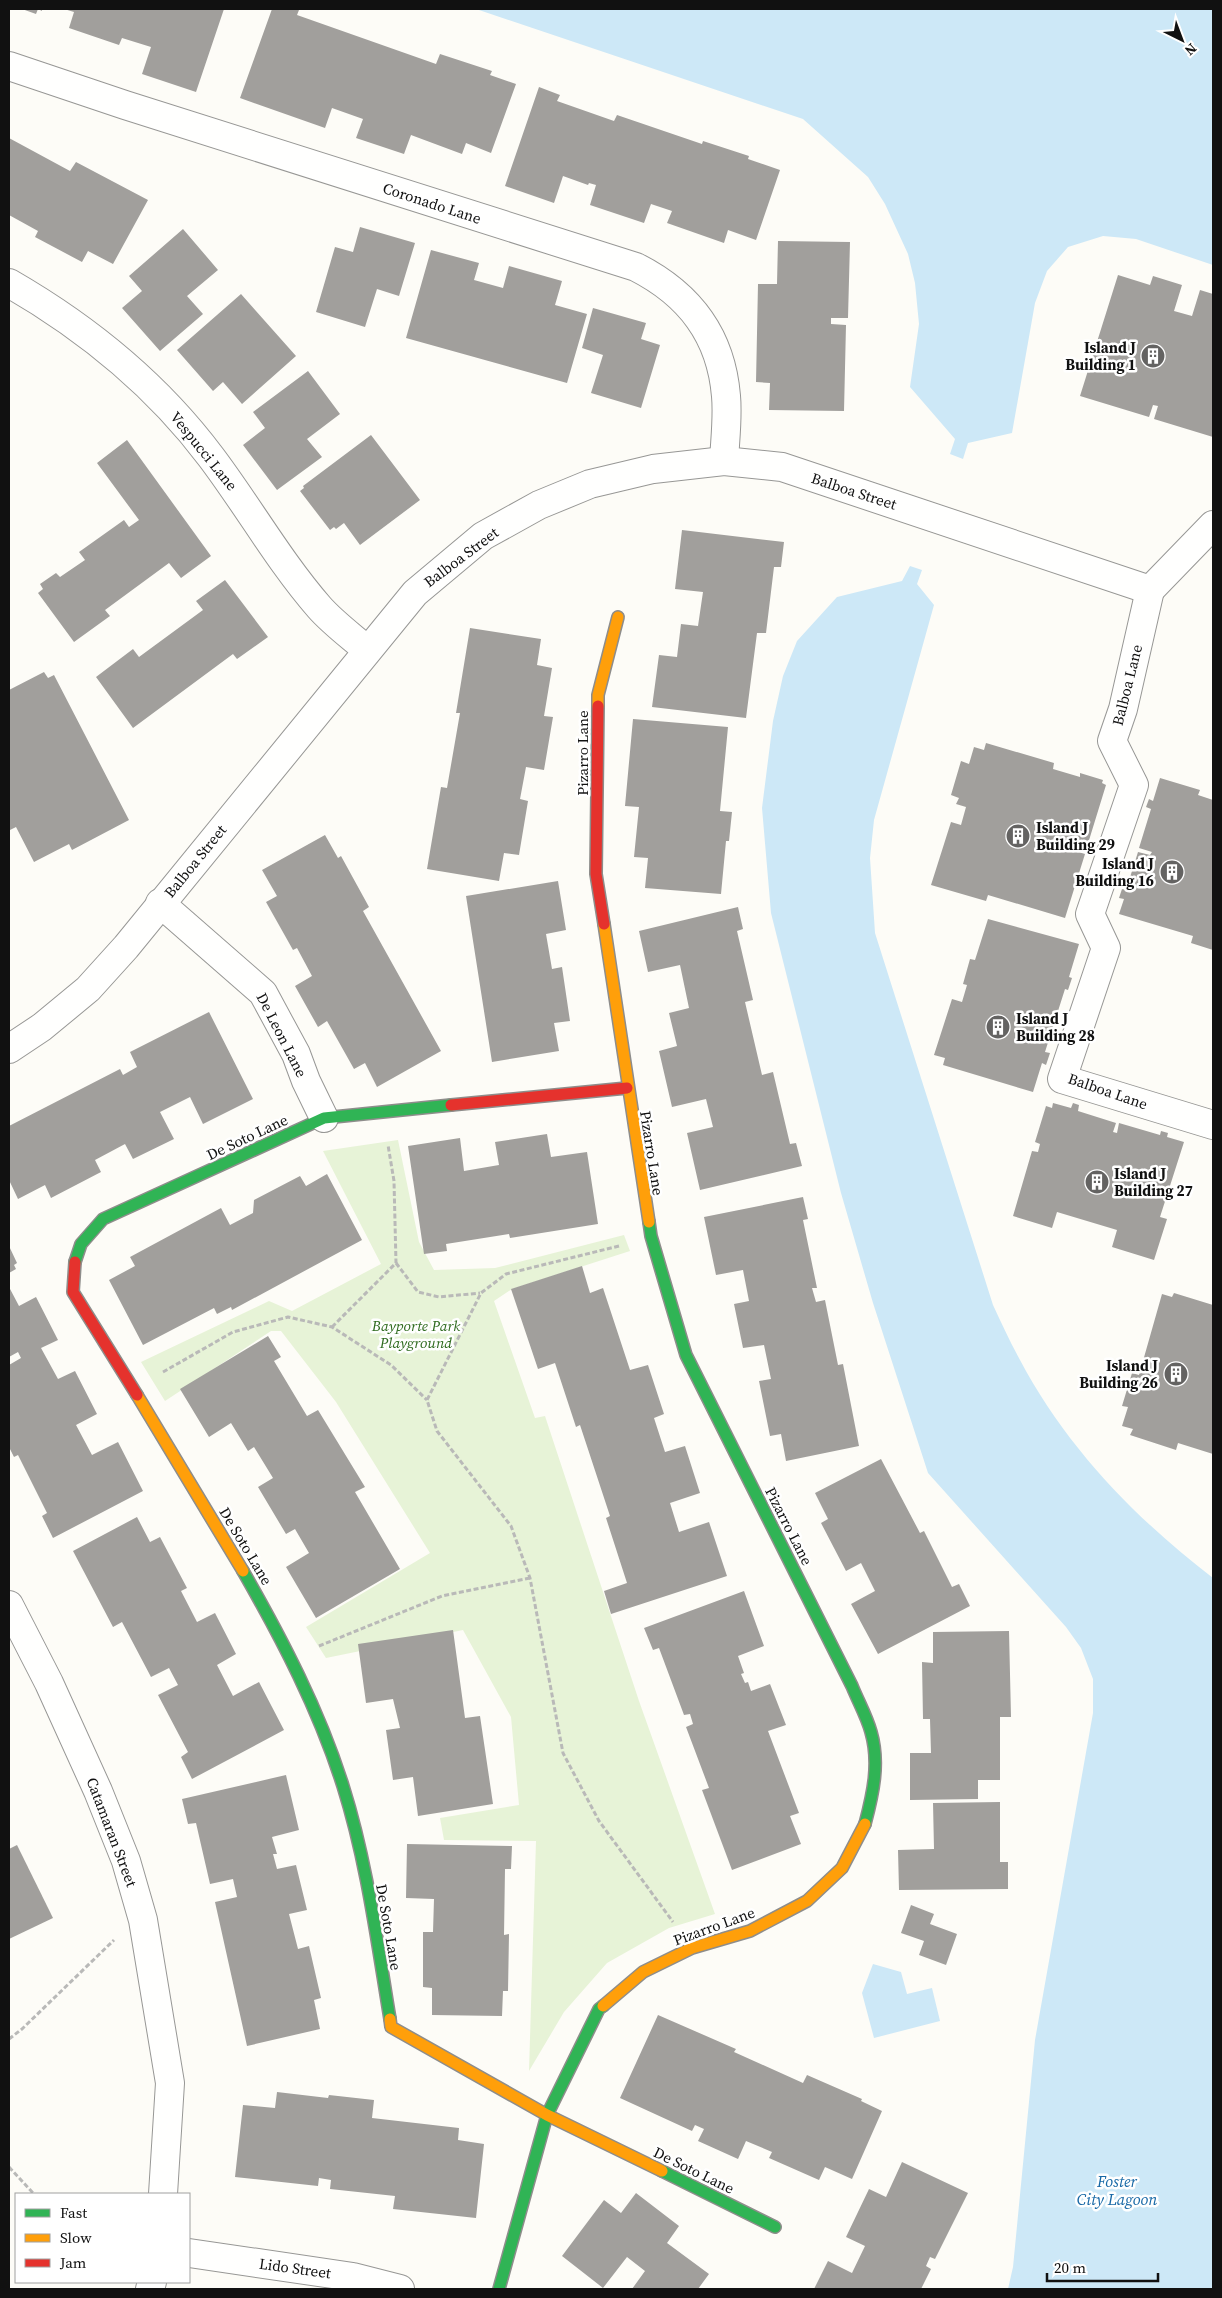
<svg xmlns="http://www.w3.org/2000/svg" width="1222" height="2298" font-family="'Source Serif 4',serif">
  <rect width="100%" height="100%" fill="#fdfcf7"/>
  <path fill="#e7f3d7" d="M398 1140 419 1242 434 1270 495 1268 624 1235 630 1251 512 1289 494 1301 535 1418 545 1416 639 1701 715 1914 669 1928 607 1963 564 2012 529 2071 536 1841 444 1840 440 1818 519 1805 511 1717 463 1630 326 1658 306 1627 430 1553 336 1402 281 1331H271L165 1401 141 1362 269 1301 292 1311 381 1264 323 1151Z"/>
  <g fill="#cde8f7">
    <path d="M476 9H1213V265L1136 239 1103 236 1068 247 1047 271 1035 303 1012 433 968 443 963 459 950 454 955 439 910 387 919 324 915 283 908 254 885 204 868 177 803 119Z"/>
    <path d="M910 566 922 570 917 584 934 605 874 820 870 858 875 933 993 1305C1002 1324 1010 1342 1020 1360 1066 1447 1136 1519 1213 1578V2289H1008L1013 2267 1035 2040 1093 1713V1679L1081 1648 1066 1627 928 1473 873 1303 841 1193 771 913 762 808 773 721 783 676 797 641 837 597 902 581Z"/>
    <path d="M873 1964 901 1972 907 1994 932 1988 940 2021 874 2038 862 1993Z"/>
  </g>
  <g fill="#a19f9c">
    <path d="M22 9H42V11L38 9 36 14Z"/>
    <path d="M64 9H224L196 92 142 74 151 47 122 38 119 45 69 28 74 12Z"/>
    <path d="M272 9H296L299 10 297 15 436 64 440 54 492 71 490 75 516 84 491 153 466 143 462 154 411 135 404 154 356 138 363 119 332 108 325 128 240 98Z"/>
    <path d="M539 87 560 95 557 101 614 121 617 115 702 144 703 141 749 156 748 159 780 170 756 240 728 230 724 243 667 223 672 211 651 204 644 223 590 205 596 185 589 183 588 185 563 176 554 203 505 186Z"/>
    <path d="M9 138 70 171 76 162 148 200 113 264 88 251 82 262 35 237 38 231 9 215Z"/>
    <path d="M360 227 415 243 399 296 377 289 365 327 316 312 335 247 353 252Z"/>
    <path d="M183 229 218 270 187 296 203 314 160 351 122 308 142 291 129 276Z"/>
    <path d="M778 241 850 242 848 318H831V324L846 325 844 411 769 410 770 383 756 382 758 284H777Z"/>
    <path d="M431 250 479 263 474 280 503 288 509 266 562 281 555 305 587 314 567 383 406 338Z"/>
    <path d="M1118 275 1150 285 1153 276 1182 285 1174 311 1192 316 1200 290 1213 294V437L1154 419 1158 406 1153 405 1149 417 1080 396Z"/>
    <path d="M241 294 296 356 242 404 223 382 213 391 177 350Z"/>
    <path d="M593 308 646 323 641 339 660 345 641 408 591 393 603 355 582 348Z"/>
    <path d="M308 371 340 414 307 439 322 457 277 490 243 445 265 428 253 412Z"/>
    <path d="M371 435 420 500 360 545 344 523 336 529 334 527 330 530 300 491 304 488 303 486Z"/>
    <path d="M127 440 211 556 181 578 169 563 105 610 110 616 74 642 38 593 43 589 40 584 56 573 60 577 85 560 79 552 124 520 129 527 139 520 97 463Z"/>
    <path d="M682 530 784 542 781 567H774L766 633H757L746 718 652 707 659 655 677 657 681 624 698 626 703 592 675 589Z"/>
    <path d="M225 580 268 637 237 659 233 654 133 728 96 677 133 649 139 657 203 610 196 601Z"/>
    <path d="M470 628 541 639 537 665 552 668 544 716 553 717 544 770 526 767 520 799 528 801 519 855 504 853 499 881 427 869 441 787 447 788 460 713H456Z"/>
    <path d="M44 672 48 678 54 675 129 820 72 850 69 844 34 862 16 827 10 830 9 826V690Z"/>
    <path d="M633 719 728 727 720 811 732 812 729 841H726L721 894 645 888 648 858 634 857 639 807 625 806Z"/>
    <path d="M986 743 1054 763 1053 769 1080 777V773L1103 780 1102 783 1106 785 1086 850 1073 847 1072 850 1085 854 1065 918 988 895 986 901 931 885 951 822 961 825 966 807 956 804 959 798 951 795 961 761 969 764 974 747 984 750Z"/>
    <path d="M1160 778 1200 790 1198 795 1213 800V950L1191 943 1193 936 1119 914 1124 899 1119 898 1122 889 1126 890 1138 852 1150 855 1152 852 1139 848 1151 809 1146 807 1149 799 1153 801Z"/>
    <path d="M325 835 338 858 341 856 369 907 363 911 441 1051 377 1087 365 1063 354 1069 327 1021 318 1027 295 986 312 976 297 948 293 950 266 902 277 896 262 870Z"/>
    <path d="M558 881 566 930 546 934 552 969 562 967 570 1021 554 1023 559 1051 492 1062 466 896Z"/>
    <path d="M738 907 743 929 737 931 753 1000 745 1002 762 1075 773 1072 790 1144 796 1143 802 1166 700 1190 687 1133 713 1127 706 1099 672 1107 659 1051 677 1046 669 1013 689 1008 680 965 648 972 639 931Z"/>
    <path d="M988 919 1079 944 1069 977 1072 978 1068 990 1065 989 1045 1052 1050 1053 1046 1065 1042 1063 1033 1092 943 1065 945 1058 934 1055 952 999 962 1002 967 985 963 984 970 959 975 960Z"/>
    <path d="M209 1012 253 1099 203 1124 190 1097 160 1112 174 1139 133 1159 125 1144 95 1160 101 1172 51 1198 45 1185 18 1199 9 1180V1126L120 1069 123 1075 137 1067 130 1052Z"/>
    <path d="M1053 1103 1071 1108 1073 1103 1079 1105 1078 1111 1116 1123 1113 1132 1117 1133 1119 1123 1160 1135 1161 1131 1168 1133 1167 1137 1184 1142 1160 1217 1167 1219 1154 1260 1112 1247 1117 1230 1057 1212 1052 1228 1013 1216 1032 1151 1038 1152 1040 1144 1035 1142 1046 1106 1052 1108Z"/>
    <path d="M547 1134 551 1157 587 1152 598 1224 510 1238 509 1234 446 1244 447 1251 424 1254 408 1146 460 1138 464 1171 499 1165 495 1142Z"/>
    <path d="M327 1174 362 1240 232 1310 231 1307 217 1314 214 1308 143 1345 109 1280 135 1266 130 1257 221 1208 230 1225 253 1213 254 1200 300 1176 306 1186Z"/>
    <path d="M803 1197 808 1219 803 1220 817 1288H812L816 1302 825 1300 838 1365 843 1364 859 1446 786 1461 781 1434 770 1436 759 1381 771 1379 764 1345 743 1348 734 1304 749 1301 743 1270 716 1275 704 1217Z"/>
    <path d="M9 1246 17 1263 14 1265 16 1269 9 1273Z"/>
    <path d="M582 1266 590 1293 603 1288 630 1370 648 1365 664 1414 654 1418 665 1452 685 1446 700 1493 670 1503 679 1532 709 1522 727 1576 611 1614 604 1591 627 1583 606 1518 610 1516 580 1425 576 1427 555 1363 538 1369 511 1289Z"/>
    <path d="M9 1287 19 1306 36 1297 58 1340 41 1348 58 1379 75 1371 97 1414 76 1425 92 1455 118 1442 143 1491 53 1538 42 1516 47 1513 18 1455 14 1457 9 1447V1365L21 1358 18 1352 9 1357Z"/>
    <path d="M1174 1293 1213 1305V1454L1178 1443 1176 1450 1130 1435 1133 1429 1122 1426 1128 1407 1122 1406 1132 1373 1139 1375 1162 1294 1172 1297Z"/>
    <path d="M268 1336 281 1357 274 1361 307 1416 318 1410 365 1487 355 1492 400 1569 316 1618 286 1567 309 1553 295 1529 286 1534 258 1487 273 1478 254 1447 248 1451 231 1423 209 1437 180 1389Z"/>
    <path d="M881 1459 920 1533 924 1531 952 1587 959 1584 970 1606 878 1654 851 1604 875 1591 861 1563 846 1571 821 1523 828 1519 815 1493Z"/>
    <path d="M137 1517 150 1542 160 1537 187 1588 181 1591 197 1622 215 1613 236 1654 217 1665 233 1696 259 1682 284 1730 192 1779 181 1757 188 1752 158 1695 178 1685 169 1668 151 1677 122 1622 113 1627 73 1551Z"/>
    <path d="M744 1591 764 1646 738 1656 744 1673 741 1674 745 1683 748 1682 751 1691 770 1684 786 1725 768 1731 799 1813 790 1816 801 1844 732 1870 702 1790 709 1788 686 1727 693 1724 690 1714 684 1715 659 1648 653 1650 644 1628Z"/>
    <path d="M453 1630 465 1718 480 1716 493 1804 418 1816 413 1777 393 1780 386 1730 400 1728 393 1699 366 1703 358 1644Z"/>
    <path d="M1009 1631 1011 1717H1000V1780H978V1799L910 1800V1753H931L930 1719H923L922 1662 933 1663V1632Z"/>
    <path d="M286 1775 299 1830 272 1837 277 1854H273L277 1869 296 1865 307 1910 289 1914 298 1949 309 1946 321 1998 314 2000 320 2029 247 2046 215 1902 237 1897 233 1879 210 1884 196 1823 188 1824 182 1799Z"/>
    <path d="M1000 1802V1862H1008V1889L899 1890 898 1850 934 1849 933 1803Z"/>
    <path d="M407 1844 512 1846 511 1869H505L504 1935 509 1934 508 1991H503L502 2016 432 2015V1988L423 1987V1932H433L434 1899 406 1898Z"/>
    <path d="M17 1845 53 1918 9 1939V1849Z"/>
    <path d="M911 1905 934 1914 930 1924 957 1934 946 1965 919 1955 924 1941 901 1933Z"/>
    <path d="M658 2015 736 2049 734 2052 803 2083 807 2075 862 2099 861 2101 882 2111 852 2179 825 2167 819 2180 769 2158 772 2152 746 2141 738 2159 698 2141 704 2129 695 2125 692 2131 620 2098Z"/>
    <path d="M277 2092 328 2098 329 2095 374 2100 372 2118 459 2128 458 2140 484 2144 476 2218 393 2209 395 2196 330 2189 331 2180 319 2178 318 2186 235 2177 243 2105 275 2108Z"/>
    <path d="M902 2162 968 2193 935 2259 930 2257 926 2266 931 2269 921 2289H814L828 2261 852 2273 865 2246 846 2237 869 2189 886 2197Z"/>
    <path d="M636 2193 679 2226 667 2243 709 2274 698 2289H632L645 2271 627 2257 603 2288 562 2256 604 2200 621 2213Z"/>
  </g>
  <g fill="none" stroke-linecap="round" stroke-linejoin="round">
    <defs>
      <g id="street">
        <path d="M9 66 125 105 636 267C689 294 721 335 726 396 728 417 725 440 724 461"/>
        <path d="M9 283C87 328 157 385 211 457 248 506 279 561 319 607 333 623 351 636 367 650"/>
        <path d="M1150 590 1123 709 1112 741 1134 785 1090 914 1106 948 1062 1079 1213 1125"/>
        <path d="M1150 590 1213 525"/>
        <path d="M160 903 263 993 296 1054 306 1081 324 1118"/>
        <path d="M9 1049 42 1027 88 989 126 947 415 593 483 536 539 505 590 484 653 469 724 461 782 467 1150 590"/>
        <path d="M9 1605 49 1683 98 1791 126 1861 143 1920 170 2083 163 2194"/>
        <path d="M189 2253 353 2277 400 2289"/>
        <path d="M150 2289 152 2282"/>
      </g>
      <g id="fast">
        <path d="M649 1222 651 1236 686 1355 852 1686C858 1701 867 1717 871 1732 880 1763 873 1794 865 1824"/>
        <path d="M75 1262 81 1244 103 1219 324 1118 451 1105"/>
        <path d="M243 1571C282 1639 319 1710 343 1786 367 1862 377 1941 390 2019"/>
        <path d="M662 2171 775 2227"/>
        <path d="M499 2289 547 2115 599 2009 603 2006"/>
      </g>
      <g id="slow">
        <path d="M598 706V695L618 617"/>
        <path d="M604 924 649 1222"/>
        <path d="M137 1395 243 1571"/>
        <path d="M603 2006 643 1972 692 1948 750 1931 807 1901 842 1868 865 1824"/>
        <path d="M390 2019 391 2027 547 2115 662 2171"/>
      </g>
      <g id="jam">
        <path d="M598 706 596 874 604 924"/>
        <path d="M451 1105 627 1088"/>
        <path d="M75 1262 73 1292 137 1395"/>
      </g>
    </defs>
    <use href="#street" stroke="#979795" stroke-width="30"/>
    <use href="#fast" stroke="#8e8d8b" stroke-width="14"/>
    <use href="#slow" stroke="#8e8d8b" stroke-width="14"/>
    <use href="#jam" stroke="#8e8d8b" stroke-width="14"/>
    <g stroke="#b9b9b8" stroke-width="3" stroke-dasharray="5 2.5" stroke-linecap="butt">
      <path d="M619 1246 506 1274 481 1293 427 1400 437 1431 511 1526 530 1578 563 1753 599 1821 673 1922"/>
      <path d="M396 1263 418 1292 439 1297 480 1293"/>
      <path d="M332 1327 396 1263 394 1181 388 1145"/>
      <path d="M163 1372 233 1332 288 1317 332 1327 391 1365 427 1400"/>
      <path d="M319 1646 442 1596 530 1578"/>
      <path d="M9 2039 22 2029 114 1940"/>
      <path d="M9 2167 34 2194"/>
    </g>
    <use href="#street" stroke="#fffffe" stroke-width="28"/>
    <use href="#fast" stroke="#30b455" stroke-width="11"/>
    <use href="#slow" stroke="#ff9f0a" stroke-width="11"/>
    <use href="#jam" stroke="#e5322d" stroke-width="11"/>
  </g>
  <defs>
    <symbol id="building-disc" viewBox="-11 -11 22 22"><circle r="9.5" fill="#646362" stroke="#fff"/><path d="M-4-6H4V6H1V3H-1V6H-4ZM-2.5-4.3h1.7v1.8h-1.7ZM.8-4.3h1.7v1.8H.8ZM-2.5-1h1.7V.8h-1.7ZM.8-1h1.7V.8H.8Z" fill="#fff"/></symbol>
  </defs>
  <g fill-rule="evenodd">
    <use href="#building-disc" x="1139" y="342" width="28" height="28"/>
    <use href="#building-disc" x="1004" y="822" width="28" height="28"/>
    <use href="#building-disc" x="1158" y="858" width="28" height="28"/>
    <use href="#building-disc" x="984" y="1013" width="28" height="28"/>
    <use href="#building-disc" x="1083" y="1168" width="28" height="28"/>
    <use href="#building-disc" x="1162" y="1360" width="28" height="28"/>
  </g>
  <g text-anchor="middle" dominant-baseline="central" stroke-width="5" stroke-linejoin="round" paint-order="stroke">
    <g font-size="15" fill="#111" stroke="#fff">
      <text transform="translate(432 203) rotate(18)">Coronado Lane</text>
      <text transform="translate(204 451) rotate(51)">Vespucci Lane</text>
      <text transform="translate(854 491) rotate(18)">Balboa Street</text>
      <text transform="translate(461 557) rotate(-37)">Balboa Street</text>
      <text transform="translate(1127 685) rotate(-76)">Balboa Lane</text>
      <text transform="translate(582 753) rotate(-90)">Pizarro Lane</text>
      <text transform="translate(195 861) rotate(-51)">Balboa Street</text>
      <text transform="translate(282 1035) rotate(63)">De Leon Lane</text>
      <text transform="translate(1108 1091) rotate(19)">Balboa Lane</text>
      <text transform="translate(247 1137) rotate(-25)">De Soto Lane</text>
      <text transform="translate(652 1153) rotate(81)">Pizarro Lane</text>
      <text transform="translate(789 1526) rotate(63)">Pizarro Lane</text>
      <text transform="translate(246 1546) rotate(59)">De Soto Lane</text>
      <text transform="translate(112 1832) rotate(69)">Catamaran Street</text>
      <text transform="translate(714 1926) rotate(-20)">Pizarro Lane</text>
      <text transform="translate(389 1927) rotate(80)">De Soto Lane</text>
      <text transform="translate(694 2170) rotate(26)">De Soto Lane</text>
      <text transform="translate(295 2268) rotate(8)">Lido Street</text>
    </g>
    <g font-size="15" font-weight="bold" fill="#111" stroke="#fff" text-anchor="end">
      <text x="1136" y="347">Island J<tspan x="1136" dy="17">Building 1</tspan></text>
      <text x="1036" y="827" text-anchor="start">Island J<tspan x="1036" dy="17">Building 29</tspan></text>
      <text x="1154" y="863">Island J<tspan x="1154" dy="17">Building 16</tspan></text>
      <text x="1016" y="1018" text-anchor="start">Island J<tspan x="1016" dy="17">Building 28</tspan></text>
      <text x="1114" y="1173" text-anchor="start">Island J<tspan x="1114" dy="17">Building 27</tspan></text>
      <text x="1158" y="1365">Island J<tspan x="1158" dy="17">Building 26</tspan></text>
    </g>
    <g font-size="15" font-style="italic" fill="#2f6b1f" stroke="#fff">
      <text x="416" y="1325">Bayporte Park<tspan x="416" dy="17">Playground</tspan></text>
    </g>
    <g font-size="16" font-style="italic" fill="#1768a6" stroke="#fff">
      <text x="1117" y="2181">Foster<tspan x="1117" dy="18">City Lagoon</tspan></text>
    </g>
  </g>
  <rect width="1222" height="2298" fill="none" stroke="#111111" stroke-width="20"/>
  <rect x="15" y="2193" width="175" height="90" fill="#ffffff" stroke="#a0a0a0"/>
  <rect x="25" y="2209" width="25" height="8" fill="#30b455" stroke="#a0a0a0"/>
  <text x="60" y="2218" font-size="15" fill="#111111">Fast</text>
  <rect x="25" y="2234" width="25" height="8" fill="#ff9f0a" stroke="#a0a0a0"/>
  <text x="60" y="2243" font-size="15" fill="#111111">Slow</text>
  <rect x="25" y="2259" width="25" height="8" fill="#e5322d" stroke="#a0a0a0"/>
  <text x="60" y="2268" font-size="15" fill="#111111">Jam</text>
  <g transform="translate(1182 40) rotate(138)" stroke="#ffffff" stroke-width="4" paint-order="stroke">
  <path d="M0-4L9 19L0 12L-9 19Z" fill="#111111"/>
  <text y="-8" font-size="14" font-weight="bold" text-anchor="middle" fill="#111111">N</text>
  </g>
  <path d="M1047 2273v8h111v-8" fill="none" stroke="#111111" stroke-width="2.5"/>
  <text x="1054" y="2273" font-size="15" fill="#111111" stroke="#ffffff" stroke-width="4" paint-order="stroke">20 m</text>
</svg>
